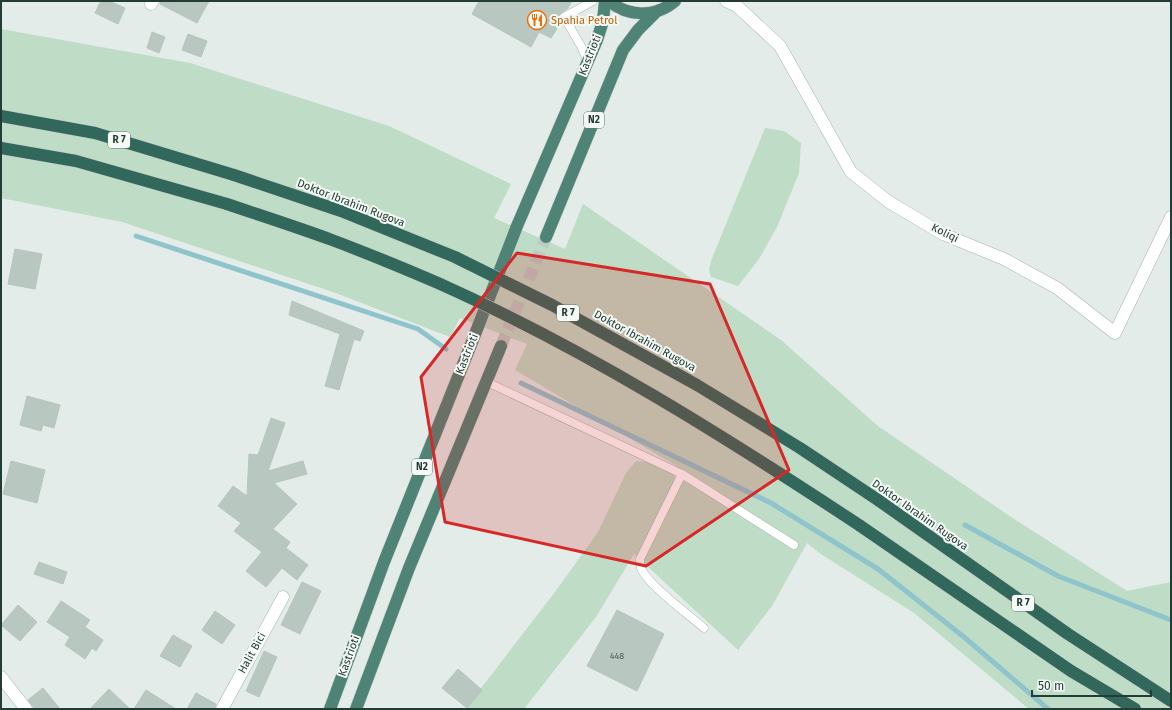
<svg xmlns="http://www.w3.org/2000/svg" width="1172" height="710" font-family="'Fira Sans',sans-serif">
  <rect width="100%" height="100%" fill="#e3ece8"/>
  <g fill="#bedcc6">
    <path d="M1 29 190 63 389 126 511 184 494 218 565 249 583 204 781 340 878 426 1011 517 1127 591 1171 582V709H1029L914 613 821 554 807 543 772 606 738 650 634 554 596 617 524 709H465L555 592 598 532 626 473 636 461 656 462 674 475 676 480 715 489 515 370 527 344 460 318 450 337 333 292 122 222 1 198Z"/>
    <path d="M765 128 784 131 801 143 799 173 777 227 759 259 738 286 711 277 709 269 711 261Z"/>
  </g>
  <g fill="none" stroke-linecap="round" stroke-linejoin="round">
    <g stroke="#8fc4cd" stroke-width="5">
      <path d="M136 236 418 329 446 349"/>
      <path d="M521 383 771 503 878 569 964 637 1048 709"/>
      <path d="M965 525 1058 576 1171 620"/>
    </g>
  </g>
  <g fill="#b9c7c1" stroke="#b6c5bf">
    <path d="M101 1H109L125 8 118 24 95 13Z"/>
    <path d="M160 1H209L197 23 160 4Z"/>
    <path d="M479 1H572L568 8 559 15V17L561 22 551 38 539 32 531 47 472 14Z"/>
    <path d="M152 32 165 37 159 53 147 48Z"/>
    <path d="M188 34 207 41 201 57 182 50Z"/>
    <path d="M15 249 42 254 35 289 8 284Z"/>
    <path d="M292 301 364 331 360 341 354 339 339 390 325 386 340 334 289 315Z"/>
    <path d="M27 396 60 405 54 428 43 425 41 431 20 425Z"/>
    <path d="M271 418 285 423 268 471 303 461 307 474 274 483 297 504 273 529 290 542 286 548 308 565 297 580 282 568 266 587 246 571 262 552 234 531 241 523 218 506 233 486 247 496 249 454 258 455Z"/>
    <path d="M11 461 45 470 37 503 3 494Z"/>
    <path d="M39 562 67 572 63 584 34 574Z"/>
    <path d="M302 582 321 591 300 634 281 625Z"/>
    <path d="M61 601 90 620 85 627 103 640 96 651 92 648 85 659 65 645 70 637 47 622Z"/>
    <path d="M18 605 37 622 20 641 1 625Z"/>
    <path d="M617 610 664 634 637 691 587 666Z"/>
    <path d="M215 611 235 625 222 644 202 630Z"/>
    <path d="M173 635 192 646 180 667 160 656Z"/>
    <path d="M264 651 277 657 259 697 246 691Z"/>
    <path d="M458 669 482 690 467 708 442 688Z"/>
    <path d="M43 688 60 709H35L28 700Z"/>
    <path d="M109 689 130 709H90Z"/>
    <path d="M146 690 176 709H134Z"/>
    <path d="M196 693 216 704 215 709H187Z"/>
  </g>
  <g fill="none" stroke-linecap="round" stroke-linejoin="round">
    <path stroke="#bdc9c4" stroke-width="12" stroke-dasharray="12 6" stroke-linecap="butt" d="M501 346 546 237"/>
    <defs>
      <g id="service">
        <path d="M588 62 581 46 564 17 593 1"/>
        <path d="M487 382 682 474 794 545"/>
        <path d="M682 474 640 559C640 563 640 565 641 568 647 584 689 615 704 628"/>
      </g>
      <g id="minor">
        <path d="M726 1 737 6 780 46 851 172 889 202 943 234 1004 259 1057 288 1115 333 1171 217"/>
        <path d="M151 4 153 1"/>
        <path d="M1 677 26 709"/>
        <path d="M222 709 283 597"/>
      </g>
      <g id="trunk">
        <path d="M609 1C628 17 655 18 675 1"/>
        <path d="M546 237 623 50 638 30 655 13"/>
        <path d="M330 709 384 562 472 342 517 226 597 40 603 21 605 1"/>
        <path d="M356 709 409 568 501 346"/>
      </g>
      <g id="motorway">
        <path d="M1 116 95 133 234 175"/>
        <path d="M1 148 76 161 227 204"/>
        <path d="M878 500 1068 634 1171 701"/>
        <path d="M859 525 1071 671 1135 709"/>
      </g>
    </defs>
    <use href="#service" stroke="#a6b4af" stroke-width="9"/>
    <use href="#minor" stroke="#a6b4af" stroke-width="13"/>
    <use href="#trunk" stroke="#c2c8c7" stroke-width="13"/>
    <use href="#motorway" stroke="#c2c8c7" stroke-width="13"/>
    <use href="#service" stroke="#fff" stroke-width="8"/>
    <use href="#minor" stroke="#fff" stroke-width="12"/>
    <use href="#trunk" stroke="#4e8376" stroke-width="12"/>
    <use href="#motorway" stroke="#32675b" stroke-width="12"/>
    <defs>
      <g id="motorway-bridge">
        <path d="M234 175 341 211 455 257 552 305 697 385 800 448 878 500"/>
        <path d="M227 204C262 216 297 227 332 240 367 253 403 268 438 283 586 349 724 436 859 525"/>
      </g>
    </defs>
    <use href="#motorway-bridge" stroke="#c2c8c7" stroke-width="13" stroke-linecap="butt"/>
    <use href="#motorway-bridge" stroke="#32675b" stroke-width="12"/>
  </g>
  <path fill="#d62828" fill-opacity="0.2" stroke="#d62828" stroke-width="3" stroke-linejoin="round" d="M517 253 710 284 789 470 646 566 445 522 421 377Z"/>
  <defs>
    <symbol id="restaurant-ring" viewBox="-11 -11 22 22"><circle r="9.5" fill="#f4f9f6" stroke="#e8710a" stroke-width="1.5"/><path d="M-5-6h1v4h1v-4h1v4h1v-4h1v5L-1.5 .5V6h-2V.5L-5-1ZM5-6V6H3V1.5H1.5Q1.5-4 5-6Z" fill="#e8710a"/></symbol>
  </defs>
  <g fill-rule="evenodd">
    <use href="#restaurant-ring" x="526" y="9" width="22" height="22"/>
  </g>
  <g text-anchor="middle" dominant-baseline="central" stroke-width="4" stroke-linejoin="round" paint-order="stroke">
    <g font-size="9" fill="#495f59">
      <text x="617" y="656">448</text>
    </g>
    <g fill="#f4f9f6" stroke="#627570" stroke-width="1">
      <rect x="584" y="112" width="20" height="16" rx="3"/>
      <rect x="108" y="132" width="22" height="16" rx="3"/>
      <rect x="557" y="305" width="22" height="16" rx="3"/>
      <rect x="412" y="459" width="20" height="16" rx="3"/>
      <rect x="1012" y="595" width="22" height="16" rx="3"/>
    </g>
    <g font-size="10" font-weight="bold" fill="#243c36">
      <text x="594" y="120">N2</text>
      <text x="119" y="140">R 7</text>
      <text x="568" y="313">R 7</text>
      <text x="422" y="467">N2</text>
      <text x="1023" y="603">R 7</text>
    </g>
    <g font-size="11" fill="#c56008" stroke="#f4f9f6" text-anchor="start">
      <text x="551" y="20">Spahia Petrol</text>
    </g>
    <g font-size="11" fill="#243c36" stroke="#f4f9f6">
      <text transform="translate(590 55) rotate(-68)">Kastrioti</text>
      <text transform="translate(351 203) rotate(21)">Doktor Ibrahim Rugova</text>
      <text transform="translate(945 233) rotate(26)">Koliqi</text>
      <text transform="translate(645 341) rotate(29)">Doktor Ibrahim Rugova</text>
      <text transform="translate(467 354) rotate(-68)">Kastrioti</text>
      <text transform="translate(920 515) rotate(35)">Doktor Ibrahim Rugova</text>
      <text transform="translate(252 653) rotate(-61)">Halit Bici</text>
      <text transform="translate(349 656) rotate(-70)">Kastrioti</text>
    </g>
  </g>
  <rect width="1172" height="710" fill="none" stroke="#243c36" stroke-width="4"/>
  <path d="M1032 690v6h119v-6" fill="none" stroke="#243c36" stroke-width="2"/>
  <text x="1038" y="690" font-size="12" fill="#243c36" stroke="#f4f9f6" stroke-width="3" paint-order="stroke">50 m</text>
</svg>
